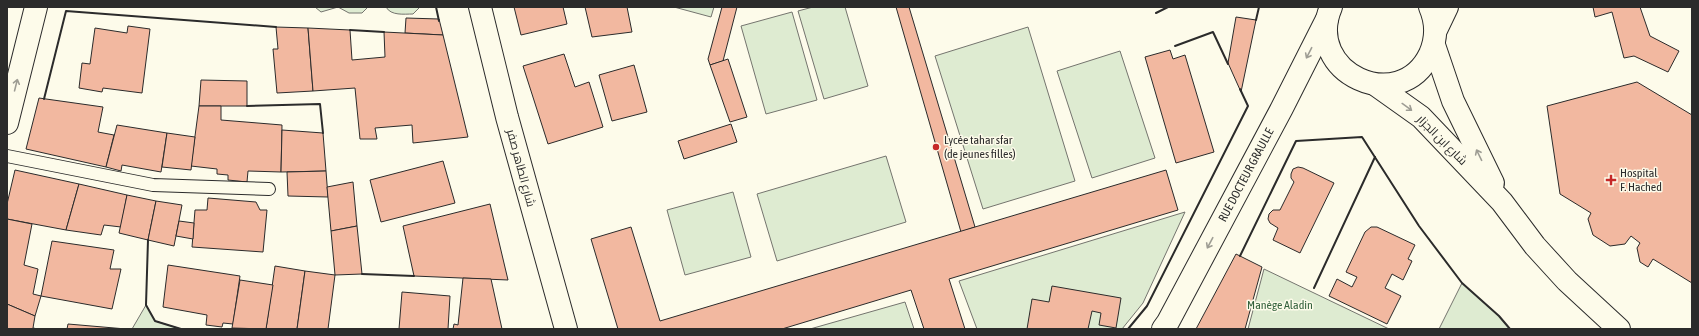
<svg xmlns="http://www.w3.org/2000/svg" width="1699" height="336" font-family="'Asap Condensed',Cairo,sans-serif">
  <rect width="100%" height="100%" fill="#fdfbea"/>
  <g fill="#deebd1" stroke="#74746e">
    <path d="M315 7H368L362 13H349L338 7 321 12Z"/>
    <path d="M386 7H420L413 14C404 14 391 16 386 7Z"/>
    <path d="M674 7H714L711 17Z"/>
    <path d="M813 7H845L868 86 824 99 798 11Z"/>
    <path d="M792 12 817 100 766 114 741 26Z"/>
    <path d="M1028 27 1075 181 983 209 935 56Z"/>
    <path d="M1120 51 1155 158 1092 178 1057 71Z"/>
    <path d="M886 156 906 222 777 261 757 194Z"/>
    <path d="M733 192 751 257 685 275 667 210Z"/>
    <path d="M1185 212 1143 303 1122 329H977L959 281Z"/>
    <path d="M1264 269 1389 329H1248Z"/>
    <path d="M1462 283 1499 316 1510 329H1439Z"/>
    <path d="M905 302 914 329H810Z"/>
    <path d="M146 305 155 321 181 329H132Z"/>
  </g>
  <g fill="#f2b8a0" stroke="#2b2b2b">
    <path d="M514 7H563L567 24 521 35Z"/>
    <path d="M585 7H627L632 32 592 37Z"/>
    <path d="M722 7H737L723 61 710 65 708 59Z"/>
    <path d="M896 7H909L975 227 961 232Z"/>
    <path d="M1593 7H1640L1650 36 1679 51 1668 72 1634 56 1624 58 1612 12 1595 17Z"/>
    <path d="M1236 17 1256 20 1241 92 1228 63Z"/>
    <path d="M406 18 439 19 443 35 405 33Z"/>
    <path d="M128 26 150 29 142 93 103 88 102 92 79 88 82 63 90 64 95 28 127 33Z"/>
    <path d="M276 27 308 28 313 91 277 93 273 49H278Z"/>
    <path d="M308 28 350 30 352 60 385 57 384 32 443 35 468 137 413 143 412 125 375 128 377 139H360L355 88 313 91Z"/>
    <path d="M1170 50 1173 59 1185 55 1214 152 1176 163 1145 57Z"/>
    <path d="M564 54 575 87 589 82 603 127 548 144 523 66Z"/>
    <path d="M728 59 747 117 730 122 710 65Z"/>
    <path d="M634 65 647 112 612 121 599 75Z"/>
    <path d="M201 80 247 81V106H199Z"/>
    <path d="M1637 82 1692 115V283L1653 259 1648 267 1640 262 1637 248 1640 243 1631 236 1625 244 1610 246 1593 235 1588 219 1591 213 1560 194 1547 106Z"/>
    <path d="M39 98 103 107 98 132 114 135 106 167 26 149Z"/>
    <path d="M199 106H221V120L282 125 281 172 248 171 247 182 228 180V175L217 174V169L191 166Z"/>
    <path d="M731 124 737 142 684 159 678 141Z"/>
    <path d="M117 125 167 133 161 172 122 165 121 171 106 167Z"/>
    <path d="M282 130 323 133 326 171 281 172Z"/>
    <path d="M167 133 195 137 191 170 162 167Z"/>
    <path d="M443 161 455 203 381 222 370 180Z"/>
    <path d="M1298 167 1303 168 1334 183 1300 253 1273 240 1278 228 1270 223 1268 219 1269 214 1273 210H1280L1294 182 1291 178V174L1293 169Z"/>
    <path d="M15 170 79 184 66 230 7 219V204Z"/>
    <path d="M1166 170 1178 210 949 279 965 329H924L911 290 782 329H618L591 239 631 227 660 321Z"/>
    <path d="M326 171 328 197 288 196 287 172Z"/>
    <path d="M353 182 357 226 331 231 327 187Z"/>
    <path d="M79 184 127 195 121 227 104 225 101 235 66 230Z"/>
    <path d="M127 195 156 201 148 240 119 233Z"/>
    <path d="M208 198 256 202 260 210H267L263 252 192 247 195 210H207Z"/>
    <path d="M156 201 182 205 174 246 148 240Z"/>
    <path d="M490 204 508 280 414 276 403 226Z"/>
    <path d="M7 219 32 224 24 265 38 269 33 294 41 296 35 316 7 304Z"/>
    <path d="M179 221 194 223 193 239 176 236Z"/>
    <path d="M357 226 362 274 335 275 331 231Z"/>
    <path d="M1371 227H1377L1415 245 1408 259 1412 261 1403 280 1392 274 1385 288 1401 296 1387 324 1329 296 1337 279 1352 287 1357 277 1346 272 1365 232Z"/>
    <path d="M52 241 114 250 110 269H121L112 309 41 296Z"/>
    <path d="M1236 254 1262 267 1245 329H1196Z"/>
    <path d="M168 265 240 276 233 324 223 323 222 327 206 325 207 315 163 307Z"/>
    <path d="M275 266 305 271 297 329H266Z"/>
    <path d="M305 271 335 275 328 329H297Z"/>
    <path d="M463 278 491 279 502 329H453L454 324 458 325Z"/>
    <path d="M240 280 273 285 266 329 232 328Z"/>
    <path d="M1052 286 1121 298 1116 328 1099 325 1101 313 1092 311 1088 329H1027L1032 299 1049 302Z"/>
    <path d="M402 292 450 296 448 329H399Z"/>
    <path d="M7 304 35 316 33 328 38 329H7Z"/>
    <path d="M68 324 126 329H67Z"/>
  </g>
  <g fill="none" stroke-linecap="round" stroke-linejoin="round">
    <defs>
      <path id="lane" d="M7 156 153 185 269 189"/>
      <g id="street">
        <path d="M1436 30 1447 7"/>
        <path d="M7 123 36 7"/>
        <path d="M1163 329 1168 322 1282 108 1327 19"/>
      </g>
      <g id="secondary">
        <path d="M1331 7C1303 73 1400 117 1430 54 1437 38 1437 23 1430 7"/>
        <path d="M1434 45 1453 101 1493 183"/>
        <path d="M1376 85 1421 117 1502 202 1535 246 1567 281 1619 329"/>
      </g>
      <path id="primary" d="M480 7 507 117 566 329"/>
    </defs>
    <use href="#lane" stroke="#2b2b2b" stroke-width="14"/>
    <use href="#street" stroke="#2b2b2b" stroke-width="24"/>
    <use href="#secondary" stroke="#2b2b2b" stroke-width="24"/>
    <use href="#primary" stroke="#2b2b2b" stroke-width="24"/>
    <use href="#lane" stroke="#fdfbea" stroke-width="12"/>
    <use href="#street" stroke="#fdfbea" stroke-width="22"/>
    <use href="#secondary" stroke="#fdfbea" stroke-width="22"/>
    <use href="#primary" stroke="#fdfbea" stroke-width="22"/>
    <g stroke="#2b2b2b" stroke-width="2">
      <path d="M436 7 439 21"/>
      <path d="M1156 13 1168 7"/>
      <path d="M1256 20 1259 7"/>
      <path d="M350 30 384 32"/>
      <path d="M1175 46 1213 32 1228 64"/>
      <path d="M44 99 66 11 276 27"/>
      <path d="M247 106 320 104 323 133"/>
      <path d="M148 240 146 305 155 321 181 329"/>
      <path d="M1240 256 1296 141 1362 137 1419 226 1462 283 1499 316 1510 329"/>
      <path d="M362 274 414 276"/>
      <path d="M1314 288 1375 157"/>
      <path d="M1128 329 1147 306 1248 106 1240 89"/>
    </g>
  </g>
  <defs><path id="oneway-shaft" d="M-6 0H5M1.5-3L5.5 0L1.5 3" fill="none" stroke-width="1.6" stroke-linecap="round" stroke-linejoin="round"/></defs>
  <g stroke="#9e9d94">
    <use href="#oneway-shaft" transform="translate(1309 53) rotate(117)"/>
    <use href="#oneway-shaft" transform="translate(16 85) rotate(-76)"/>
    <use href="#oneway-shaft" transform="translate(1407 107) rotate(36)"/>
    <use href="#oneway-shaft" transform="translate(1479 155) rotate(-116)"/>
    <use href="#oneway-shaft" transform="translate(1210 243) rotate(118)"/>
  </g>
  <g fill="#c62828" stroke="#fdfbea" stroke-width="1.5">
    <circle cx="936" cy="147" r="4"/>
    <path d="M1609 174h4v4h4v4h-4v4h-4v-4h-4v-4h4z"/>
  </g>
  <g text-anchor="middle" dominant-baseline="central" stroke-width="3" stroke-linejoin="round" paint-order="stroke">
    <g font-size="12" fill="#2b2b2b" stroke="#fdfbea" text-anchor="start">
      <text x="944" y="140">Lycée tahar sfar<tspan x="944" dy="14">(de jeunes filles)</tspan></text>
      <text x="1620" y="173">Hospital<tspan x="1620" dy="14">F. Hached</tspan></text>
    </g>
    <g font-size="12" fill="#2b2b2b" stroke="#fdfbea">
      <text transform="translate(1442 140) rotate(45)">شارع ابن الجزار</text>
      <text transform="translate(521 168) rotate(75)">شارع الطاهر صفر</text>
      <text transform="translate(1246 175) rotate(-62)">RUE DOCTEUR GRAULLE</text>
    </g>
    <g font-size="12" fill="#34623c" stroke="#fdfbea">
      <text x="1280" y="305">Manège Aladin</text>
    </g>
  </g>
  <rect width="1699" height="336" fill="none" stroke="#2b2b2b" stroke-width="16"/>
</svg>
